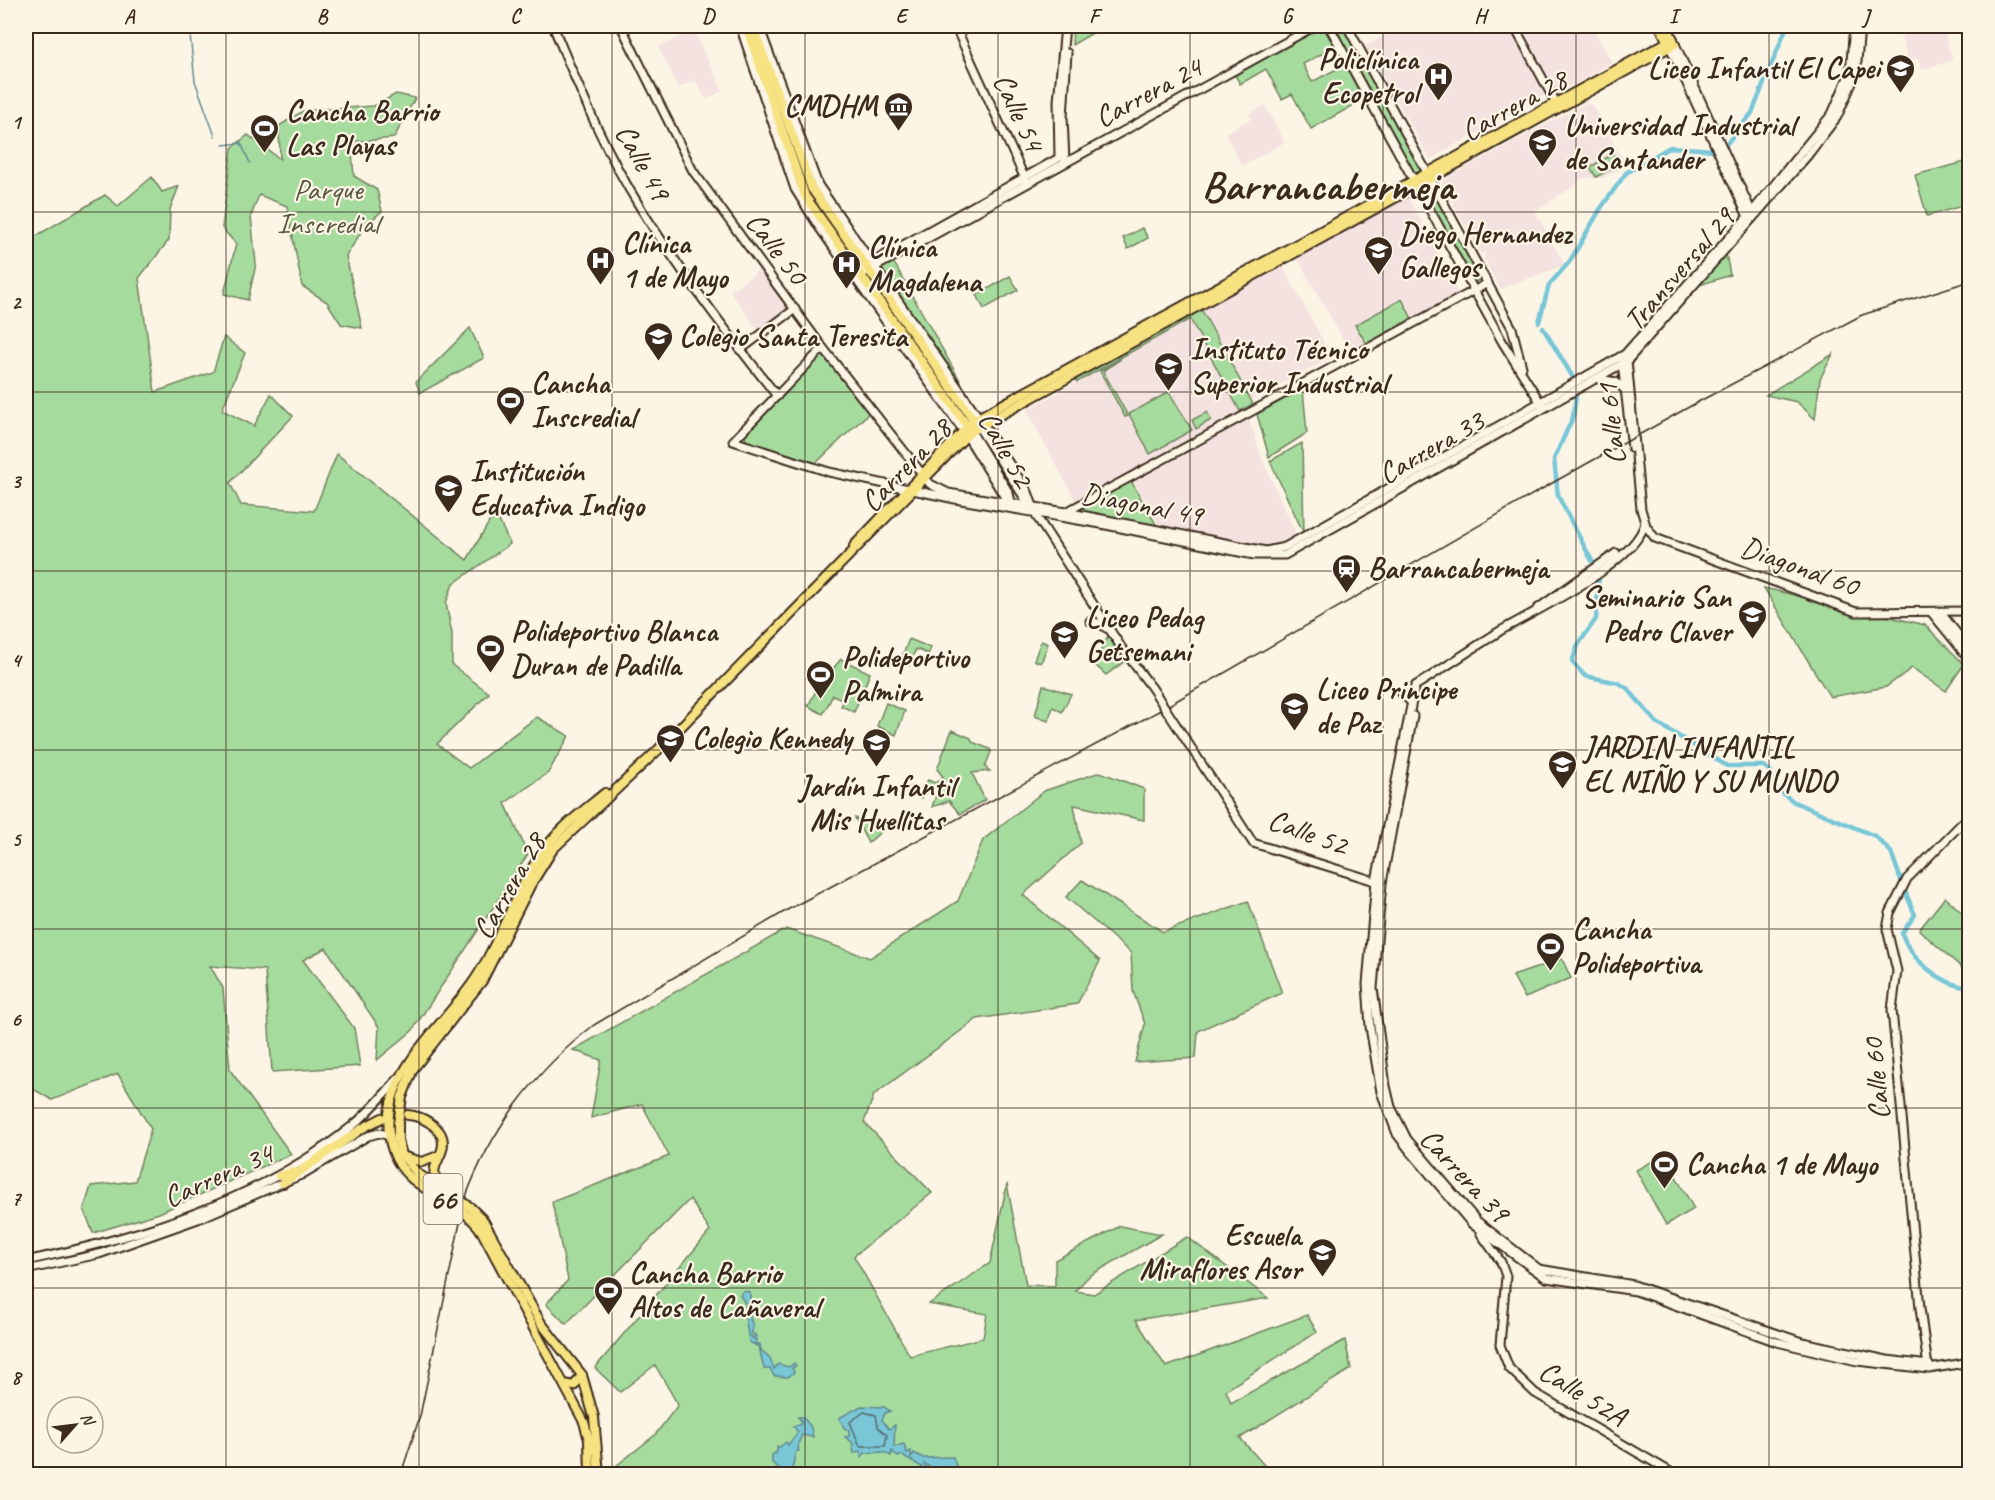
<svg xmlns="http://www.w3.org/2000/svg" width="1995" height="1500" font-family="Caveat,sans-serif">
  <rect width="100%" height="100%" fill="#fcf5e5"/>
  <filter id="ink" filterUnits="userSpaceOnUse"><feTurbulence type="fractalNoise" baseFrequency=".0167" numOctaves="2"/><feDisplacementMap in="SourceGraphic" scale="12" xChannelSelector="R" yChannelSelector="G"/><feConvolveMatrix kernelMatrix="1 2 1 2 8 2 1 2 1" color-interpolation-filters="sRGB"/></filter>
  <g filter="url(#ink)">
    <g fill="#f4e2e0">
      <path d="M1405 26H1508L1547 94 1430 159 1365 46Z"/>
      <path d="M1543 26H1592L1612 63 1553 96 1522 37Z"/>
      <path d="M1942 26 1953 60 1922 70 1918 58 1908 61 1901 36Z"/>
      <path d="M694 31 723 91 706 99 695 80 679 88 658 47Z"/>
      <path d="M1586 103 1593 106 1626 165 1603 178H1582L1573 187 1535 211 1565 265 1500 289 1484 259 1485 253 1481 255 1441 181Z"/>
      <path d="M1265 105 1285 142 1242 166 1225 133 1251 119 1249 114Z"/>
      <path d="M1407 195 1459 294 1351 354 1296 256Z"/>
      <path d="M1281 263 1332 357 1252 400 1201 308Z"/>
      <path d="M760 269 790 309 759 331 730 291Z"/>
      <path d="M1190 319 1240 411 1076 501 1026 410Z"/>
      <path d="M1248 415 1262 459 1297 535 1271 548 1159 525 1132 478Z"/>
      <path d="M1963 1256H1969V1295L1966 1296Z"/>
    </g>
    <g fill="#a6db9e" stroke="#70825e" stroke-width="1.5">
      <path d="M1073 26H1102L1103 27 1072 45Z"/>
      <path d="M1332 26H1346L1484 277 1474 283Z"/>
      <path d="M1323 27 1335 47 1303 64 1312 82 1346 64 1365 99 1311 129 1292 94 1282 99 1266 69 1240 84 1235 75Z"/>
      <path d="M396 94 415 98 394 138 351 142 354 176 377 190 382 211 365 226 346 256 362 328 341 324 327 302 302 286 287 206 259 195 251 216 256 264 248 300 224 294 236 244 222 228 232 148 248 135 280 159 279 126 303 111 374 106Z"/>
      <path d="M1613 154 1619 165 1596 177 1590 167Z"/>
      <path d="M1969 161V204L1927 216 1915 175Z"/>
      <path d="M152 177 162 192 179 186 170 209 169 240 139 278 155 392 213 372 224 337 245 353 222 410 254 426 271 394 293 416 230 483 241 505 314 511 337 454 467 560 495 512 510 544 453 584 446 603 452 634V665L489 693 437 744 469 768 537 717 569 736 548 773 505 803 528 854 412 1031 377 1060 379 1027 326 948 303 960 354 1028 360 1066 272 1072 265 970 210 966 223 988 230 1070 291 1154 159 1213 93 1233 84 1209 91 1186 135 1181 151 1129 118 1074 52 1100 26 1085V242L105 195 118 206Z"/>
      <path d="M1142 228 1148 238 1128 249 1123 238Z"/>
      <path d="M1726 254 1730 275 1697 286Z"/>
      <path d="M893 261 966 391 879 269Z"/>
      <path d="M1010 276 1018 290 984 309 977 295Z"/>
      <path d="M1402 299 1412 319 1367 344 1355 325Z"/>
      <path d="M1199 305 1253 404 1240 411 1190 319 1077 382 1073 375Z"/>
      <path d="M470 328 484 358 420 393 416 382Z"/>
      <path d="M823 351 870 412 816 463 746 442 745 433Z"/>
      <path d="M1833 354 1820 379 1815 419 1797 402 1766 395Z"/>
      <path d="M1121 359 1103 371 1128 416 1125 417 1100 371Z"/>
      <path d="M1303 389 1307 433 1269 457 1257 414Z"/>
      <path d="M1169 392 1192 430 1150 454 1129 414Z"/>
      <path d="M1207 412 1211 420 1196 429 1192 420Z"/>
      <path d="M1302 443 1304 534 1270 461Z"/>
      <path d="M1130 479 1157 526 1073 509Z"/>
      <path d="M1764 588 1925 625 1964 664 1946 691 1912 668 1886 687 1830 697Z"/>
      <path d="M1108 636 1125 661 1106 675 1094 664Z"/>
      <path d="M909 639 931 648 928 654 916 649 909 666 900 662Z"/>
      <path d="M1041 641 1048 644 1041 663 1034 660Z"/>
      <path d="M841 659 870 673 854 712 841 706 844 700 833 695 823 714 808 706 818 687Z"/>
      <path d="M1043 685 1071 694 1062 712 1053 707 1048 721 1035 716Z"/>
      <path d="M886 703 905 711 896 735 877 726Z"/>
      <path d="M952 730 971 738 972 742 990 749 991 752 985 767 990 771 972 773 985 800 960 814 949 801 932 807 936 795 925 792 921 798 906 790 910 787 916 790 924 787 928 780 935 783 944 778 937 769Z"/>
      <path d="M1100 772 1144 789V820L1074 805 1081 843 1023 895 1100 961 1077 1004 977 1019 874 1095 864 1122 932 1193 854 1256 910 1356 983 1338 987 1314 929 1304 990 1263 1007 1184 1026 1285 1055 1286V1260L1120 1226 1162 1234 1089 1276 1075 1291 1094 1294 1187 1237 1268 1298 1136 1320 1166 1367 1307 1315 1317 1332 1226 1390 1231 1403 1345 1340 1351 1369 1240 1438 1272 1474H612L611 1470 655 1435 678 1405 655 1365 620 1392 595 1368 710 1231 690 1199 566 1324 546 1304 568 1280 552 1202 669 1156 642 1104 591 1118 601 1060 573 1050 786 929 870 958 958 901 983 840 1044 791Z"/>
      <path d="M855 818 885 828 868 843Z"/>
      <path d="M1082 880 1163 932 1248 901 1282 993 1198 1031 1196 1058 1135 1062 1145 1024 1133 991 1131 953 1066 897Z"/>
      <path d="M1945 897 1969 919V974L1919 930Z"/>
      <path d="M1562 959 1571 978 1525 998 1513 976Z"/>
      <path d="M1664 1155 1694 1209 1666 1225 1636 1170Z"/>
    </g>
    <g fill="#79c6d7" stroke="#60888d" stroke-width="1.5">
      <path d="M743 1291 750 1292V1317L753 1327 751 1337 754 1339V1334L757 1337 755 1344H760L761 1350 770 1358 774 1369 778 1364 789 1367 794 1363 796 1366 792 1368 794 1372 788 1377 774 1376 770 1369H764L759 1347 749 1342 744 1309 746 1305 740 1295Z"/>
      <path d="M861 1406 884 1407 890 1411 885 1413 882 1420 889 1429 895 1425 894 1447 904 1444 907 1453 911 1451V1458L914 1453 923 1458 953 1457 959 1474 954 1469 937 1471 924 1464 929 1474H923L925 1471C918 1461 909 1463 902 1455L898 1457 892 1451 891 1456 883 1452 865 1453 862 1457 860 1451 854 1453 852 1442 845 1437 849 1436V1430L845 1429 839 1418Z"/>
      <path d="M798 1417H803L811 1427 813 1437 802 1435 798 1444 799 1451H796L791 1474H780L783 1471 772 1463V1455L777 1452V1446L780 1447 786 1442 788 1445 798 1432 793 1426 800 1425 802 1422Z"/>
    </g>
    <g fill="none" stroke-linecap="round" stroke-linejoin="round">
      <path stroke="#546868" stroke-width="1.5" d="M864 1412 876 1415 878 1427 887 1435 885 1446H860L850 1422Z"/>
      <g stroke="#60888d" stroke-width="1.5">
        <path d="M189 26 195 81 215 136"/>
        <path d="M223 145 241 143 250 163"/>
      </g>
      <g stroke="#79c6d7" stroke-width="4.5">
        <path d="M1727 143 1752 113 1787 26"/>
        <path d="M1539 322 1549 285 1570 261 1601 208 1626 173 1670 147 1714 150"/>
        <path d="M1543 328 1574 379"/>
        <path d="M1576 397 1573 417 1554 459 1558 496 1592 561"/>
        <path d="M1599 574 1596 619 1578 645 1572 662 1585 676 1619 683 1628 689 1657 723 1727 766H1764L1771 772 1772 785 1794 802 1875 836 1891 852 1901 880"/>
        <path d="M1905 891 1915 915 1902 933C1911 961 1942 985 1970 988"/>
      </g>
      <defs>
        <g id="secondary">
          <path d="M553 26C579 87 604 150 640 207 681 273 729 335 777 396"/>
          <path d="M621 26 693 171 823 348 930 484 948 493 1066 512 1266 551 1285 547 1625 354 1752 212 1832 114 1850 73 1854 26"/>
          <path d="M740 26 795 189 819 227 967 436 1009 504"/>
          <path d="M759 26 818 185 977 415 1028 492 1034 509"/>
          <path d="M955 26 1026 181"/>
          <path d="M1329 26 1503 343 1542 405"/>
          <path d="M1347 26 1512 328 1522 367"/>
          <path d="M1514 26 1557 105"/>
          <path d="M1675 44 1753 215"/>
          <path d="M1670 47 1749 219"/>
          <path d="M1065 161 1063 117 1067 53"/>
          <path d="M853 273 1059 158 1058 101 1065 26"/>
          <path d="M857 277 1315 26"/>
          <path d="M823 348 733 441 829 472 955 499 1101 524 1254 555H1285L1627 361 1808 155 1837 117 1856 74 1860 26"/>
          <path d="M740 350 795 309"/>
          <path d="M1627 360 1641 509 1646 526 1655 538 1856 612 1970 611"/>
          <path d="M1622 363 1632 448"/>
          <path d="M1599 379 1616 382 1625 390"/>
          <path d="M978 426 1121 647 1152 688"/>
          <path d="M971 431 1009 493 1012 506"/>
          <path d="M1066 512 1488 283"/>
          <path d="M1645 523C1635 564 1536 610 1500 631 1472 649 1444 668 1415 686L1376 881 1367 984 1370 1027 1381 1092 1397 1134 1411 1152 1472 1224 1546 1278 1636 1291 1777 1342 1857 1361 1929 1369 1970 1362"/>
          <path d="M1537 609 1616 553"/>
          <path d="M1940 612 1970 650"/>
          <path d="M1932 613 1970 660"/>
          <path d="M1090 621 1101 624 1106 628"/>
          <path d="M1402 694 1411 702"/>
          <path d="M1413 716 1382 883 1373 988 1386 1086 1391 1107 1407 1139 1477 1221 1539 1269 1634 1285 1802 1342 1887 1360 1929 1365"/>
          <path d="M1218 789 1253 843 1378 882"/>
          <path d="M1481 1234 1501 1262 1506 1276 1500 1345 1509 1368 1535 1393 1674 1474"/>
          <path d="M26 1261C139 1237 259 1201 351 1127 369 1113 383 1095 399 1078"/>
          <path d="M26 1270 99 1254 198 1219 301 1175 368 1136 379 1133 390 1136"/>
          <path d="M1928 1367 1920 1308 1892 1010 1897 971 1887 929 1890 913 1907 879 1970 815"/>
        </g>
        <g id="primary">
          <path d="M746 26 805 196 968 427"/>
          <path d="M753 26 812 189 975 422"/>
          <path d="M1660 26 1669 45"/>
          <path d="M854 546 974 420 1673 39"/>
          <path d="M408 1115C422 1116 443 1127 443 1143 443 1161 425 1166 441 1189"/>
          <path d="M405 1157 422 1162 438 1156"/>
          <path d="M279 1176 293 1172"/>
          <path d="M283 1183 363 1128 382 1118"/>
          <path d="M564 1384 574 1386 582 1375"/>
          <path d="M590 1474 589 1440 584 1422 482 1232C460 1196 407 1194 393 1151 369 1081 443 1029 476 978 502 939 515 891 542 853 558 829 583 811 605 793"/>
          <path d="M599 1474 594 1417 582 1375 541 1323 483 1220 470 1207 418 1174 402 1155 398 1140V1123L402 1097 413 1069 482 981 530 886 553 849 658 750 971 431 1675 44 1667 26"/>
        </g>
      </defs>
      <use href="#secondary" stroke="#3b2a1e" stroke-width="11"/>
      <use href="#primary" stroke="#3b2a1e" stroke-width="12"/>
      <use href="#secondary" stroke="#fcf5e5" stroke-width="7"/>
      <use href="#primary" stroke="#f7e281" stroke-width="8"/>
      <g stroke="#3b2a1e" stroke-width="1.5">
        <path d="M465 1199C490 1130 536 1070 594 1025L789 909 1157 712 1554 482 1698 402 1862 315 1970 281"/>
        <path d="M401 1474 420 1416 461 1218"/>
      </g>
      <defs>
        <path id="secondary-bridge" d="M1152 688 1218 789"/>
      </defs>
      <use href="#secondary-bridge" stroke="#3b2a1e" stroke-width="11" stroke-linecap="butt"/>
      <use href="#secondary-bridge" stroke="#fcf5e5" stroke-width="7"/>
    </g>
  </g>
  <path fill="none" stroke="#3b2a1e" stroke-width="1.5" stroke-opacity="0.55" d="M226 26V1474M419 26V1474M612 26V1474M805 26V1474M998 26V1474M1190 26V1474M1383 26V1474M1576 26V1474M1769 26V1474M26 212H1970M26 392H1970M26 571H1970M26 750H1970M26 929H1970M26 1108H1970M26 1288H1970"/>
  <defs>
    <symbol id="school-pin" viewBox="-11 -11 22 30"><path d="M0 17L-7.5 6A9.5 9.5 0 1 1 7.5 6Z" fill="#3b2a1e" stroke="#fcf5e5"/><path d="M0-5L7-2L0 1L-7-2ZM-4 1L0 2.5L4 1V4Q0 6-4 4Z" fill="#fff"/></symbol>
    <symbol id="hospital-pin" viewBox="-11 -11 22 30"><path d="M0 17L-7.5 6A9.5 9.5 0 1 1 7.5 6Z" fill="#3b2a1e" stroke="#fcf5e5"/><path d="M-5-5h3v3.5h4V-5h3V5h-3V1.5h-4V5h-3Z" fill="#fff"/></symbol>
    <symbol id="museum-pin" viewBox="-11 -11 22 30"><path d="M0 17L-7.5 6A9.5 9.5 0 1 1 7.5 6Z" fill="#3b2a1e" stroke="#fcf5e5"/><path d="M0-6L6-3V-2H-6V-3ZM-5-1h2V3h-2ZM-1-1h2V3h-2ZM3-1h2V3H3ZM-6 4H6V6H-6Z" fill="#fff"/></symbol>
    <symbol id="stadium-pin" viewBox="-11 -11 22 30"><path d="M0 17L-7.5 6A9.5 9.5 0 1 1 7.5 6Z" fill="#3b2a1e" stroke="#fcf5e5"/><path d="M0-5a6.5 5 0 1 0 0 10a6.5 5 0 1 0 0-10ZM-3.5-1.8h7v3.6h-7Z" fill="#fff"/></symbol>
    <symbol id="university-pin" viewBox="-11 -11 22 30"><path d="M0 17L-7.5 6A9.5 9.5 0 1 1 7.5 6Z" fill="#3b2a1e" stroke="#fcf5e5"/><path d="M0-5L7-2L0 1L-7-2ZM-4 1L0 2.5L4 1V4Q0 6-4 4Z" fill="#fff"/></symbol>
    <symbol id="station-pin" viewBox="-11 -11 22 30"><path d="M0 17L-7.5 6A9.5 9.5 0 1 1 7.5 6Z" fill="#3b2a1e" stroke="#fcf5e5"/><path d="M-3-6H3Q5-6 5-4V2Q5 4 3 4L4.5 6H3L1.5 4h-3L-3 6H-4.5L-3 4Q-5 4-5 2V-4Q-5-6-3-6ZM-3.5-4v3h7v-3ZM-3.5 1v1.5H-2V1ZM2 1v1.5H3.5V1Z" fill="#fff"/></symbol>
  </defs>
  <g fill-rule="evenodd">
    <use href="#school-pin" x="1884" y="52" width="33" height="45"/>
    <use href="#hospital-pin" x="1422" y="60" width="33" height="45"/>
    <use href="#museum-pin" x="882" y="90" width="33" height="45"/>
    <use href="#stadium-pin" x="248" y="112" width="33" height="45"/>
    <use href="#university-pin" x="1526" y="126" width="33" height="45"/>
    <use href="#university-pin" x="1362" y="234" width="33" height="45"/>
    <use href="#hospital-pin" x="584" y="244" width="33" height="45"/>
    <use href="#hospital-pin" x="830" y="248" width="33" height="45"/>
    <use href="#school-pin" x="642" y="320" width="33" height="45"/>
    <use href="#university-pin" x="1152" y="350" width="33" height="45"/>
    <use href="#stadium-pin" x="494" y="384" width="33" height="45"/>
    <use href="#school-pin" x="432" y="472" width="33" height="45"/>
    <use href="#station-pin" x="1330" y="552" width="33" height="45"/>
    <use href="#school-pin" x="1736" y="598" width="33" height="45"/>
    <use href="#school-pin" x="1048" y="618" width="33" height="45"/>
    <use href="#stadium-pin" x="474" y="632" width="33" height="45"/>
    <use href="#stadium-pin" x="804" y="658" width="33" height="45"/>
    <use href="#school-pin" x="1278" y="690" width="33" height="45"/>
    <use href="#school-pin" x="654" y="722" width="33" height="45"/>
    <use href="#school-pin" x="860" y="726" width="33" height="45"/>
    <use href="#school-pin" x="1546" y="748" width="33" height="45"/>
    <use href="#stadium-pin" x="1534" y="930" width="33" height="45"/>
    <use href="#stadium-pin" x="1648" y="1148" width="33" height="45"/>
    <use href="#school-pin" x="1306" y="1236" width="33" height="45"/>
    <use href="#stadium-pin" x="592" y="1274" width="33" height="45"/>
  </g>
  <g text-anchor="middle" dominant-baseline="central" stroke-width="4.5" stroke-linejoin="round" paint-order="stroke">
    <rect fill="#fcf5e5" stroke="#75675a" stroke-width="1.5" x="423.5" y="1174" width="39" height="50" rx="4.5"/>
    <g font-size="28" font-weight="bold" fill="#3b2a1e">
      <text x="443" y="1199">66</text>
    </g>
    <g font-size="30" font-weight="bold" fill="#3b2a1e" stroke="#fcf5e5" text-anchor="start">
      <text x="1418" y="59" text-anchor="end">Policlínica<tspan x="1418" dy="34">Ecopetrol</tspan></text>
      <text x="1880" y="68" text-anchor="end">Liceo Infantil El Capei</text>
      <text x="877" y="106" text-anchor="end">CMDHM</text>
      <text x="286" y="111">Cancha Barrio<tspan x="286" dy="34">Las Playas</tspan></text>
      <text x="1564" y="125">Universidad Industrial<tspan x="1564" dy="34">de Santander</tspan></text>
      <text x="1399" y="233">Diego Hernandez<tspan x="1399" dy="34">Gallegos</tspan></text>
      <text x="622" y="243">Clínica<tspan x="622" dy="34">1 de Mayo</tspan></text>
      <text x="868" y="247">Clínica<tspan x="868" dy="34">Magdalena</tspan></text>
      <text x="679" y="336">Colegio Santa Teresita</text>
      <text x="1190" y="349">Instituto Técnico<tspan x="1190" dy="34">Superior Industrial</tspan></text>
      <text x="531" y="383">Cancha<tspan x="531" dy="34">Inscredial</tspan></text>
      <text x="470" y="471">Institución<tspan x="470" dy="34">Educativa Indigo</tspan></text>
      <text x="1368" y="568">Barrancabermeja</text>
      <text x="1731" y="597" text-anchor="end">Seminario San<tspan x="1731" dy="34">Pedro Claver</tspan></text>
      <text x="1086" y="617">Liceo Pedag<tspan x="1086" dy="34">Getsemani</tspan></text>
      <text x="511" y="631">Polideportivo Blanca<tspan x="511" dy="34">Duran de Padilla</tspan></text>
      <text x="842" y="657">Polideportivo<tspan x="842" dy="34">Palmira</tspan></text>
      <text x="1316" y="689">Liceo Principe<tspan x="1316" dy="34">de Paz</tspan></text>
      <text x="692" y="738">Colegio Kennedy</text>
      <text x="1584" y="747">JARDIN INFANTIL<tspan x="1584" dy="34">EL NIÑO Y SU MUNDO</tspan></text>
      <text x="877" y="786" text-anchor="middle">Jardín Infantil<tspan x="877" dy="34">Mis Huellitas</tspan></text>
      <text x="1572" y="929">Cancha<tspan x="1572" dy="34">Polideportiva</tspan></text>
      <text x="1686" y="1164">Cancha 1 de Mayo</text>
      <text x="1301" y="1235" text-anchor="end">Escuela<tspan x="1301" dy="34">Miraflores Asor</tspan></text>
      <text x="629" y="1273">Cancha Barrio<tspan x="629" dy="34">Altos de Cañaveral</tspan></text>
    </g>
    <g font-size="30" fill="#3b2a1e" stroke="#fcf5e5">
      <text transform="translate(1148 92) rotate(-28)">Carrera 24</text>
      <text transform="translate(1514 105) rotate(-29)">Carrera 28</text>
      <text transform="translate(1019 112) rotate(65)">Calle 54</text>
      <text transform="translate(643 162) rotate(61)">Calle 49</text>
      <text transform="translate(777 248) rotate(53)">Calle 50</text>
      <text transform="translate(1679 269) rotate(-49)">Transversal 29</text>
      <text transform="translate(1611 424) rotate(-96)">Calle 61</text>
      <text transform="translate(1431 447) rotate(-30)">Carrera 33</text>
      <text transform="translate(1006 449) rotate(61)">Calle 52</text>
      <text transform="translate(906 465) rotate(-46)">Carrera 28</text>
      <text transform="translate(1142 504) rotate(11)">Diagonal 49</text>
      <text transform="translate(1800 566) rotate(20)">Diagonal 60</text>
      <text transform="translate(1308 832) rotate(20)">Calle 52</text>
      <text transform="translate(509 886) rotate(-60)">Carrera 28</text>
      <text transform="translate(1876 1079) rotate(-95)">Calle 60</text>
      <text transform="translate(218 1175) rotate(-24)">Carrera 34</text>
      <text transform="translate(1465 1175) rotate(47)">Carrera 39</text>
      <text transform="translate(1583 1393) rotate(32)">Calle 52A</text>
    </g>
    <g font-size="30" fill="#56563e" stroke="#fcf5e5">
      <text x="328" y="189">Parque<tspan x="328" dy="34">Inscredial</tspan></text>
    </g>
    <g font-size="42" font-weight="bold" fill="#3b2a1e" stroke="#fcf5e5">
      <text x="1328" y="186">Barrancabermeja</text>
    </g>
  </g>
  <rect width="1995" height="1500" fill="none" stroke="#fcf5e5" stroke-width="66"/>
  <g transform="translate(75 1425) rotate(62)"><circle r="28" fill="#fcf5e5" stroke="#afa495" stroke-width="1.5"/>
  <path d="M0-4.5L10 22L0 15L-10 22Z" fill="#3b2a1e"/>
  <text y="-9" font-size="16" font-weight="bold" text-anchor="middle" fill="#3b2a1e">N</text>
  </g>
  <rect x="33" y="33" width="1929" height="1434" fill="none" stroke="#3b2a1e" stroke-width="2"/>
  <g font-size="20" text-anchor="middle" font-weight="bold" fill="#3b2a1e">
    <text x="129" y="23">A</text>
    <text x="322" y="23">B</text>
    <text x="515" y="23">C</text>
    <text x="708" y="23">D</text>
    <text x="901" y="23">E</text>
    <text x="1094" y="23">F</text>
    <text x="1287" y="23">G</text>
    <text x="1480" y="23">H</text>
    <text x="1673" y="23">I</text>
    <text x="1866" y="23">J</text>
    <text x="16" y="129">1</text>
    <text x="16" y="309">2</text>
    <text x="16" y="488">3</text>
    <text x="16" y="667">4</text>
    <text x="16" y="846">5</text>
    <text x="16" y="1026">6</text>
    <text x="16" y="1205">7</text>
    <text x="16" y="1384">8</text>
  </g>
</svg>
